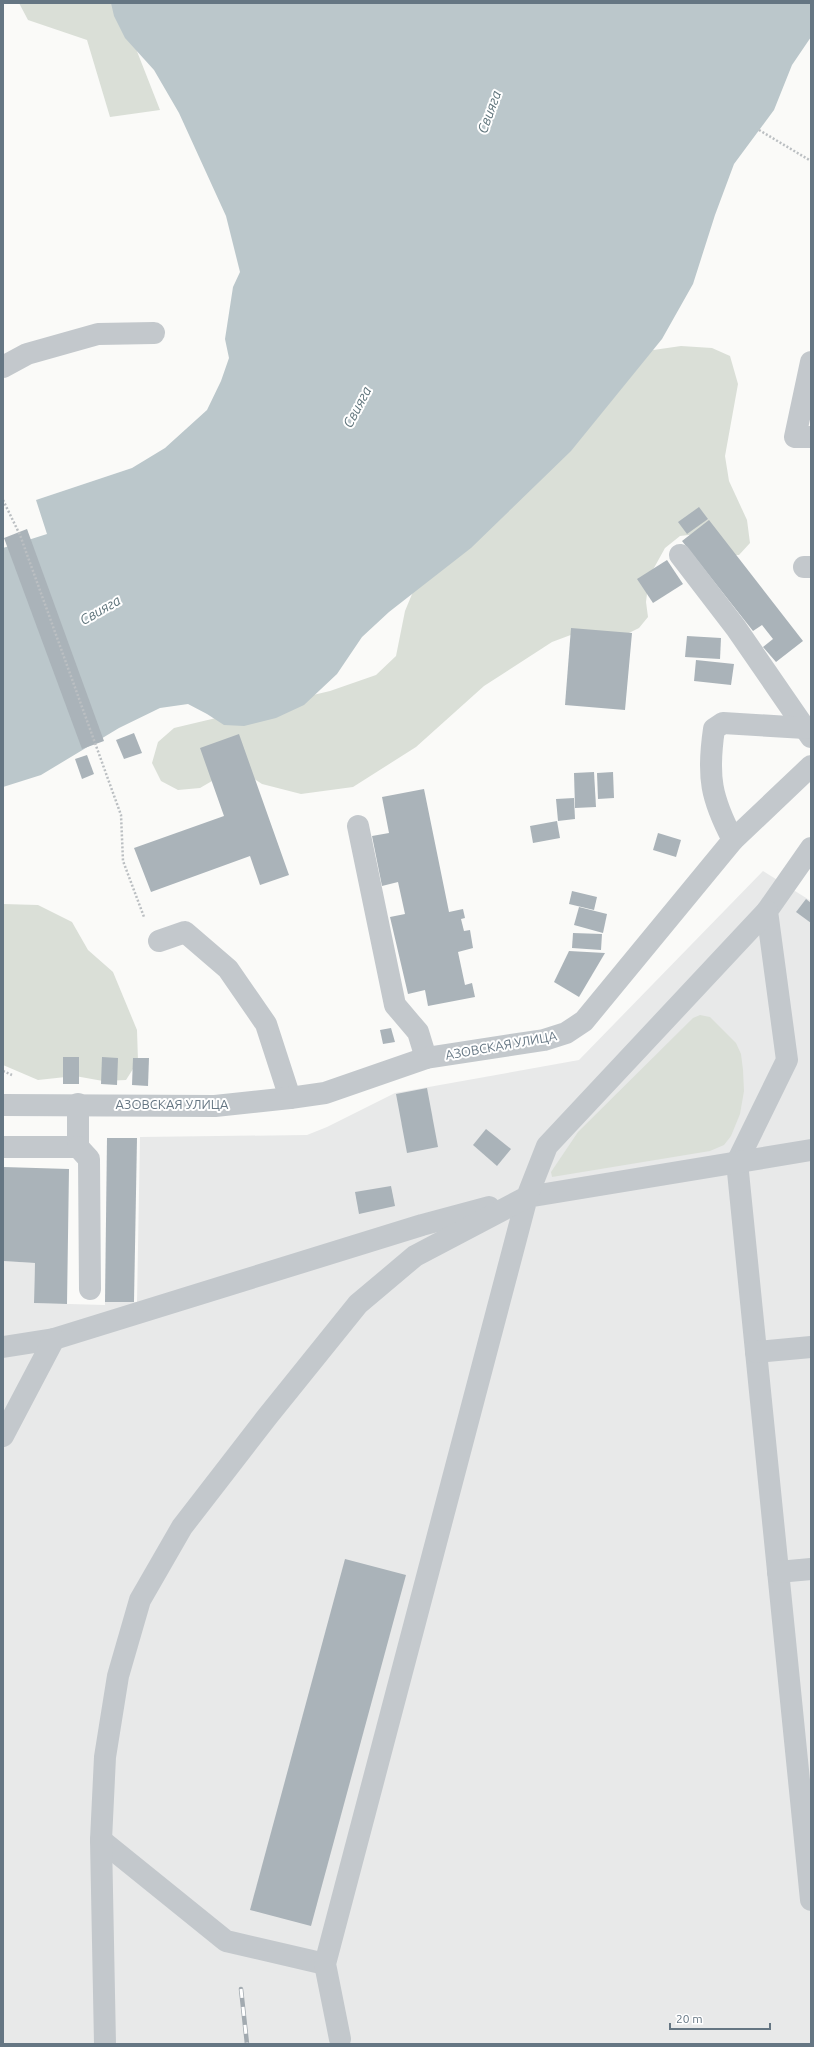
<svg xmlns="http://www.w3.org/2000/svg" width="814" height="2047" font-family="Ubuntu,sans-serif">
  <rect width="100%" height="100%" fill="#fafaf8"/>
  <path fill="#e8e9e9" d="M763 871 811 901V2044H3V1261L35 1263 34 1303 105 1305V1302H137L140 1137 307 1135 327 1127 395 1093 579 1060Z"/>
  <g fill="#dadfd7">
    <path d="M19 3H126L131 36 160 110 110 117 87 40 28 20Z"/>
    <path d="M681 346 712 348 730 356 738 384 725 456 729 481 747 520 750 543 739 555H725L697 534 680 536 665 548 649 577 646 602 648 617 639 628 629 633H576L552 642 484 686 416 747 353 787 301 794 262 784 241 770 224 774 200 788 178 790 161 781 152 763 158 742 174 728 330 691 376 675 396 656 405 611 422 570 626 354Z"/>
    <path d="M3 904 38 905 72 922 88 950 113 972 137 1030 138 1061 126 1080 103 1081 75 1076 38 1080 3 1065Z"/>
    <path d="M700 1015 710 1017 736 1043 741 1054 743 1070 744 1091 740 1114 731 1136 724 1145 710 1151 552 1177 551 1172 578 1132 693 1018Z"/>
  </g>
  <path fill="#bbc7cb" d="M111 3H811V37L792 65 774 110 734 164 715 215 693 284 662 339 571 451 471 548 389 612 362 637 337 674 304 705 276 718 244 726 224 725 207 714 188 704 160 708 119 728 41 775 3 787V548L47 534 36 500 132 468 165 448 207 410 221 381 229 358 225 339 233 287 240 272 226 216 179 113 154 70 125 38 114 16Z"/>
  <g fill="#aab3b9">
    <path d="M699 507 708 519 687 534 678 522Z"/>
    <path d="M709 520 803 641 776 662 763 647 773 639 762 625 753 631 682 541Z"/>
    <path d="M27 529 104 741 82 749 4 538Z"/>
    <path d="M667 560 683 584 653 603 637 579Z"/>
    <path d="M571 628 632 633 625 710 565 705Z"/>
    <path d="M687 636 721 638 720 659 685 657Z"/>
    <path d="M696 660 734 664 731 685 694 681Z"/>
    <path d="M134 733 142 753 124 759 116 740Z"/>
    <path d="M239 734 289 875 260 885 250 856 151 892 134 848 224 816 200 748Z"/>
    <path d="M87 755 94 774 82 779 75 759Z"/>
    <path d="M594 772 596 807 575 808 574 773Z"/>
    <path d="M613 772 614 798 598 799 597 773Z"/>
    <path d="M424 789 449 912 463 909 465 918 461 919 464 931 470 930 473 948 458 952 465 985 472 983 475 997 428 1006 425 990 408 994 390 917 405 914 398 882 382 886 372 836 389 833 382 797Z"/>
    <path d="M574 798 575 819 558 821 556 799Z"/>
    <path d="M557 821 560 838 533 843 530 826Z"/>
    <path d="M658 833 681 840 676 857 653 850Z"/>
    <path d="M572 891 597 897 594 910 569 904Z"/>
    <path d="M806 899 811 903V923L796 912Z"/>
    <path d="M579 907 607 914 603 933 574 925Z"/>
    <path d="M573 933 602 934 601 950 572 948Z"/>
    <path d="M569 951 605 953 579 997 554 982Z"/>
    <path d="M391 1028 395 1042 383 1044 380 1030Z"/>
    <rect x="63" y="1057" width="16" height="27"/>
    <path d="M102 1057 118 1058 117 1085 101 1084Z"/>
    <path d="M133 1058H149L148 1086 132 1085Z"/>
    <path d="M427 1088 438 1147 407 1153 396 1094Z"/>
    <path d="M486 1129 511 1149 497 1166 473 1145Z"/>
    <path d="M107 1138H137L134 1302H105Z"/>
    <path d="M3 1167 69 1169 67 1304 34 1303 35 1263 3 1261Z"/>
    <path d="M391 1186 395 1206 359 1214 355 1192Z"/>
    <path d="M345 1559 406 1575 311 1926 250 1910Z"/>
  </g>
  <g fill="none" stroke-linecap="round" stroke-linejoin="round">
    <g stroke="#bbbfc2" stroke-width="2.5" stroke-dasharray="2 2" stroke-linecap="butt">
      <path d="M759 130 811 161"/>
      <path d="M3 500 20 535 121 815 123 861 144 917"/>
      <path d="M3 1071 12 1075"/>
    </g>
    <g stroke="#c3c8cc" stroke-width="22">
      <path d="M811 362 795 437H811"/>
      <path d="M3 367 27 354 98 334 154 333"/>
      <path d="M680 555 736 628 811 737"/>
      <path d="M804 567H811"/>
      <path d="M358 826 395 1005 418 1032 426 1058"/>
      <path d="M733 840C711 798 707 777 714 729L723 723 805 728"/>
      <path d="M811 848 767 911 787 1060 737 1162 811 1900"/>
      <path d="M159 941 185 932 228 969 266 1024 290 1098"/>
      <path d="M3 1105 215 1106 290 1098 325 1093 426 1058 544 1040 566 1033 584 1021 733 840 811 766"/>
      <path d="M3 1147H78V1104"/>
      <path d="M78 1147 89 1159 90 1289"/>
      <path d="M3 1347 54 1339 422 1225 489 1207"/>
      <path d="M756 1352 811 1347"/>
      <path d="M3 1436 54 1339"/>
      <path d="M778 1572 811 1569"/>
      <path d="M101 1840 226 1941 325 1964"/>
      <path d="M340 2039 325 1964 527 1197 811 1150"/>
      <path d="M105 2044 101 1840 105 1757 118 1676 140 1600 182 1527 267 1417 358 1304 415 1256 527 1197 547 1146 767 911"/>
    </g>
    <defs>
      <path id="rail" d="M241 1989 247 2044"/>
    </defs>
    <use href="#rail" stroke="#a2aab0" stroke-width="4.5"/>
    <use href="#rail" stroke="#fff" stroke-width="3" stroke-dasharray="9" stroke-linecap="butt"/>
  </g>
  <g text-anchor="middle" dominant-baseline="central" stroke-width="4" stroke-linejoin="round" paint-order="stroke">
    <g font-size="13" fill="#657683" stroke="#fff">
      <text transform="translate(501 1045) rotate(-10)">АЗОВСКАЯ УЛИЦА</text>
      <text x="172" y="1104">АЗОВСКАЯ УЛИЦА</text>
    </g>
    <g font-size="14" font-style="italic" fill="#60757c" stroke="#fff">
      <text transform="translate(489 112) rotate(-70)">Свияга</text>
      <text transform="translate(357 407) rotate(-62)">Свияга</text>
      <text transform="translate(100 610) rotate(-30)">Свияга</text>
    </g>
  </g>
  <rect width="814" height="2047" fill="none" stroke="#657683" stroke-width="8"/>
  <path d="M670 2023v6h100v-6" fill="none" stroke="#657683" stroke-width="2"/>
  <text x="676" y="2023" font-size="12" fill="#657683" stroke="#ffffff" stroke-width="3" paint-order="stroke">20 m</text>
</svg>
